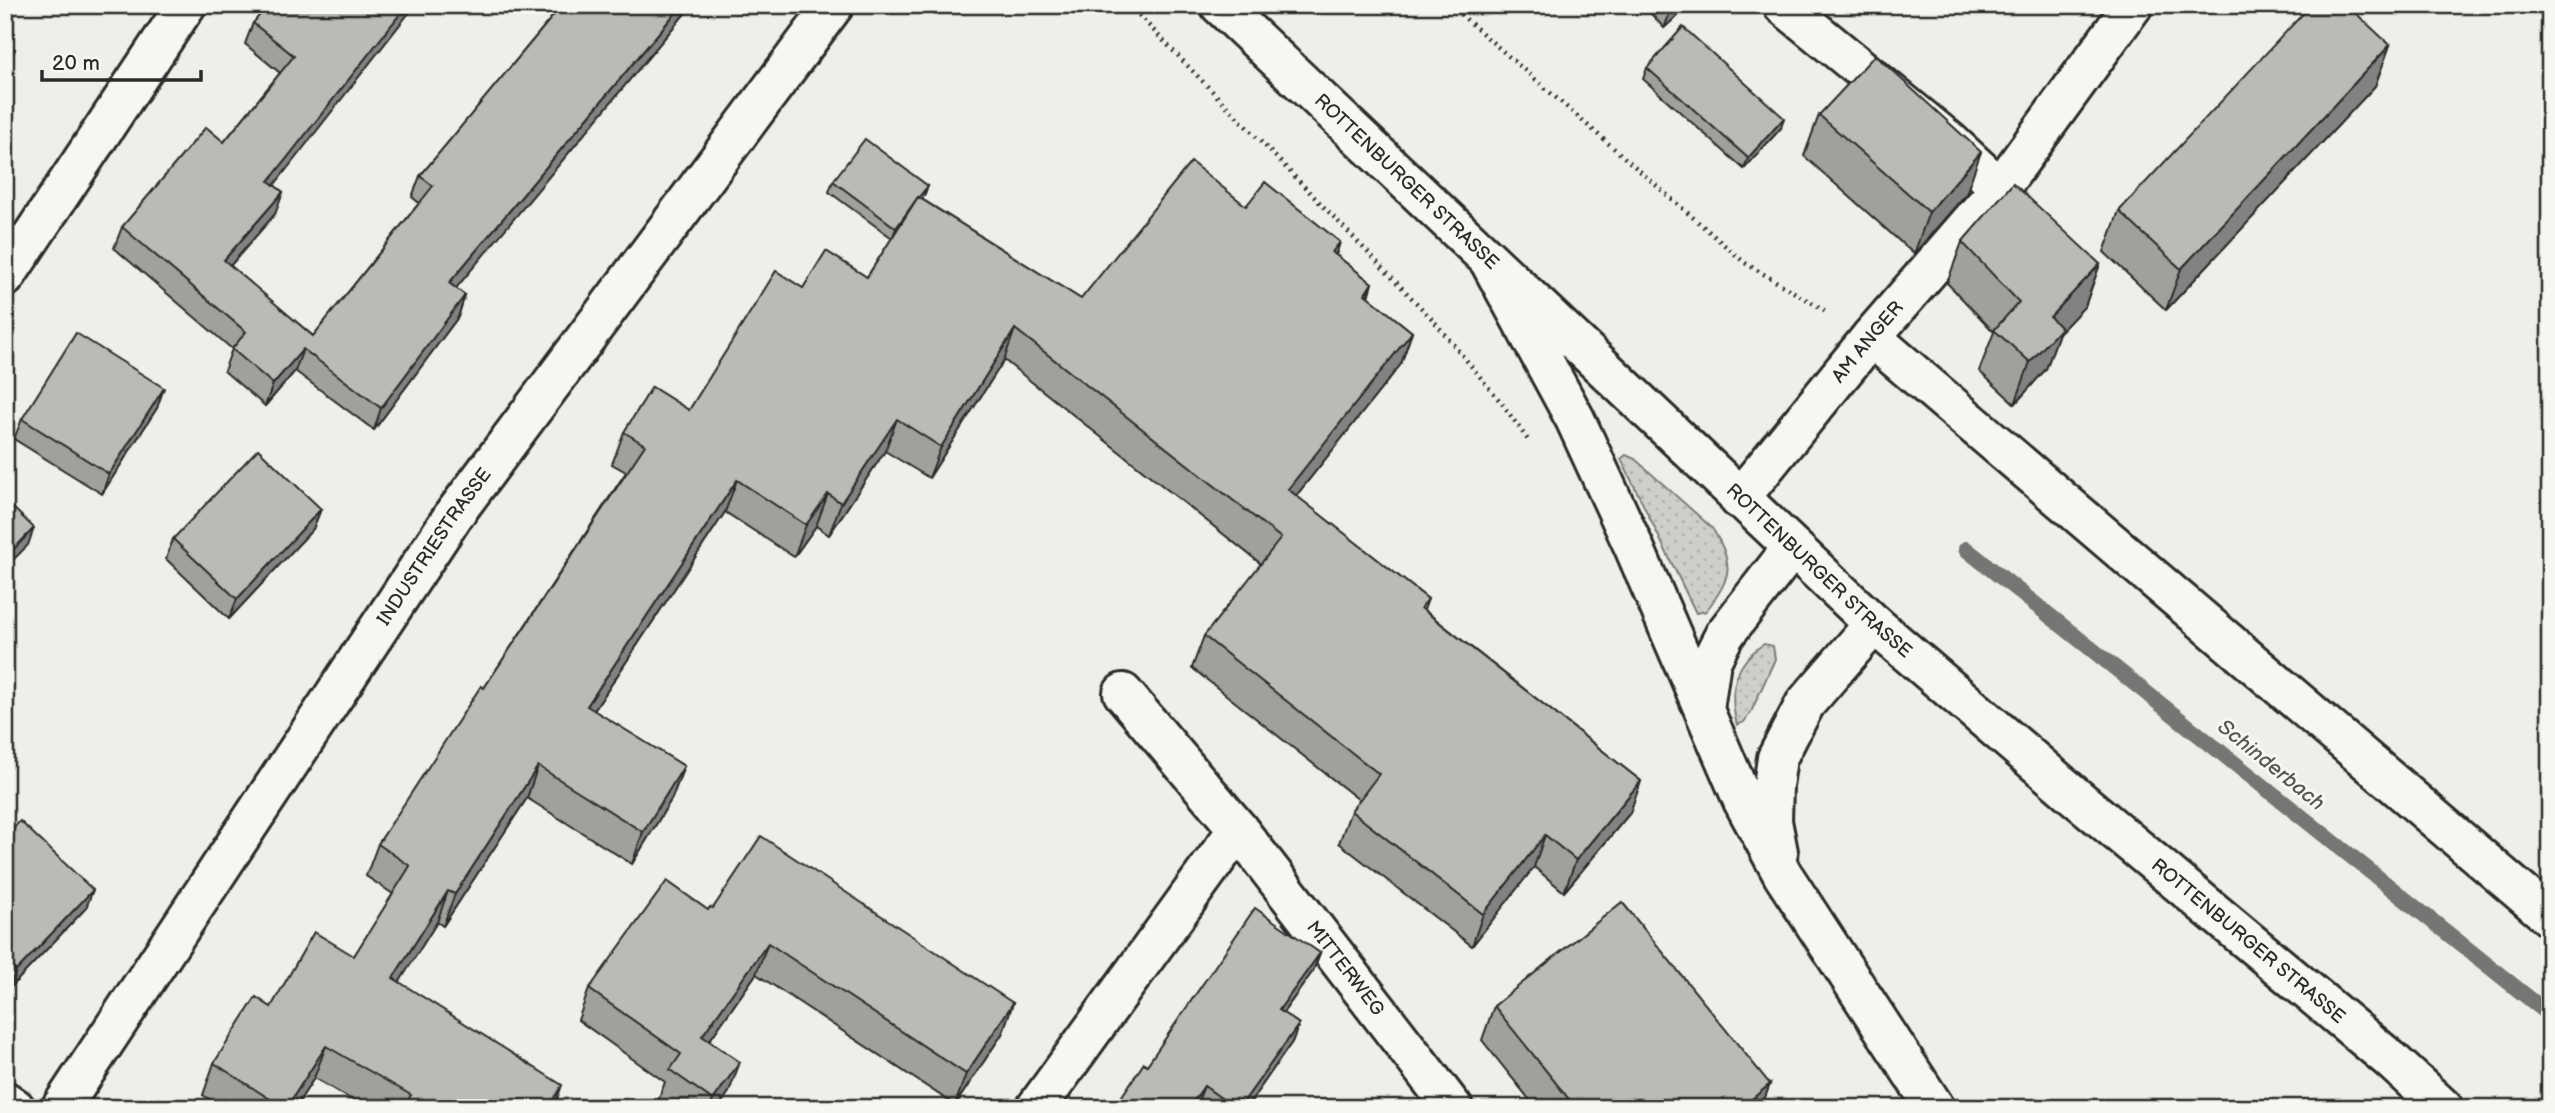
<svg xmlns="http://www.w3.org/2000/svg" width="2555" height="1113" font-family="'Balsamiq Sans',sans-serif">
  <defs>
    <pattern id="grass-dots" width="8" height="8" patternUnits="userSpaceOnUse" patternTransform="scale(1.75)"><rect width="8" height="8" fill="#cececa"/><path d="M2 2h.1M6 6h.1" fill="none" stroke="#b1b1ae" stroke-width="1.8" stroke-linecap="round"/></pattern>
  </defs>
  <rect width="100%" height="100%" fill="#eeeeea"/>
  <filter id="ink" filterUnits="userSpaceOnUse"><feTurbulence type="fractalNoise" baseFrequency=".0143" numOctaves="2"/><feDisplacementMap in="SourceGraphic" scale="14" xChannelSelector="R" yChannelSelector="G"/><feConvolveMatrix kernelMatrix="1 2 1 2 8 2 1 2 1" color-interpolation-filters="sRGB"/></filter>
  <g filter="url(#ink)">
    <g fill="url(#grass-dots)" stroke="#7c7c7a" stroke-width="2">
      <path d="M1626 455 1635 459 1712 528C1735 565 1732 577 1706 611L1696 613 1621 459Z"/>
      <path d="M1764 644 1773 646 1775 659 1751 712 1744 722 1737 725C1728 691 1734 663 1764 644Z"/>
    </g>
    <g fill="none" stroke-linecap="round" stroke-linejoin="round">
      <path stroke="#757573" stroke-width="16" d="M1966 549 2550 1015"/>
      <defs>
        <g id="minor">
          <path id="s1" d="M1220 5 1874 624 2077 798 2391 1060 2443 1108"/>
          <path d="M1783 5 1949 141 2000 188"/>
          <path d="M5 277 186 5"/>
          <path d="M1871 337 2550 917"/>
          <path id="s2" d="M1739 499 1871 337 2000 188 2133 5"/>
          <path id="s3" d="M1123 693 1238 829 1453 1108"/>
          <path d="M5 1101 15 1108"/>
          <path id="s4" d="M61 1108 453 516 834 5"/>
          <path d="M1036 1108 1238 829"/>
        </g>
        <g id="highway">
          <path d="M1490 262 1575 419 1633 545 1743 801 1783 875 1935 1108"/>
          <path d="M1704 709 1711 661 1725 634 1792 548"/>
          <path d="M1778 852 1772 821 1773 786 1777 758 1805 704 1874 624"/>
        </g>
      </defs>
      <use href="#minor" stroke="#2b2b2b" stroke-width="44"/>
      <use href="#highway" stroke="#2b2b2b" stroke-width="44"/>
      <g stroke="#2b2b2b" stroke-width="4.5" stroke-dasharray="2 5" stroke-linecap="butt">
        <path d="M1129 5 1434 321 1504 406 1530 443"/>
        <path d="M1450 5 1745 263 1829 313"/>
      </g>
      <use href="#minor" stroke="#f6f6f2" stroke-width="38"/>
      <use href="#highway" stroke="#f6f6f2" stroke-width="38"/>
    </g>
    <g fill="#a0a09d" stroke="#2b2b2b" stroke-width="2">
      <path d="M415 5 274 185 283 192 275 214 230 266 313 336 419 203 412 197 420 176 562 5H692L455 288 465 295 458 317 374 430 295 371 265 406 224 371 232 349 114 248 122 227 224 142 280 73 245 44 253 23Z"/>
      <path d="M1643 5H1689L1664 28Z"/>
      <path d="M2390 45 2375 86 2166 310 2104 252 2119 211Z"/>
      <path d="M1647 68 1781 128 1744 169 1643 79Z"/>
      <path d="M1819 115 1966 194 1914 254 1804 156Z"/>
      <path d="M833 181 928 186 922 199 1081 299 1246 206 1340 242 1336 255 1372 283 1368 297 1412 332 1401 364 1296 496 1428 599 1424 610 1641 781 1630 813 1564 892 1534 867 1472 946 1339 843 1351 811 1359 800 1192 668 1204 636 1261 564 1004 360 929 478 885 451 829 535 816 526 794 557 725 512 594 711 684 766 672 798 632 864 527 798 443 926 437 922 399 982 554 1108H366L314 1078 295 1108H223L203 1095 214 1063 271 1007 354 956 393 894 366 876 378 844 484 688 626 472 612 464 624 432 689 410 803 288 867 277 892 238 829 192Z"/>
      <path d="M1962 242 2100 264 2085 306 2059 333 2046 369 2015 404 1979 371 1994 332 1947 283Z"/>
      <path d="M157 408 102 494 14 439 22 419Z"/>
      <path d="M321 509 313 529 229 619 166 559 173 539Z"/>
      <path d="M5 837 86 908 9 989 5 986Z"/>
      <path d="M713 908 1013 1003 1002 1034 955 1105 756 974 709 1041 729 1092 718 1108H668L658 1101 665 1082 578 1020 589 989 708 910Z"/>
      <path d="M1320 953 1313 971 1283 1013 1299 1024 1292 1042 1246 1108H1203L1147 1065Z"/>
      <path d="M1494 1006 1770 1084 1761 1108H1536L1482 1040Z"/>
    </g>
    <g fill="#828280" stroke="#2b2b2b" stroke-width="2">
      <path d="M407 5H415L261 202 269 181Z"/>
      <path d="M682 5H692L442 305 449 283Z"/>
      <path d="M1673 5H1689L1664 28Z"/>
      <path d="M2390 45 2375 86 2166 310 2181 269Z"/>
      <path d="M15 49 7 69 5 72V62Z"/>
      <path d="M1784 118 1781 128 1744 169 1748 158Z"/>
      <path d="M1981 152 1966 194 1914 254 1929 212Z"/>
      <path d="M928 186 924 196 892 239 896 228Z"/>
      <path d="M283 192 275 214 216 282 224 260Z"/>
      <path d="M1340 242 1329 274 1332 252Z"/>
      <path d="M2100 264 2085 306 2059 333 2046 369 2015 404 2030 362 2050 317Z"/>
      <path d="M1372 283 1361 315 1365 294Z"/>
      <path d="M465 295 458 317 374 430 381 408Z"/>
      <path d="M1015 329 1004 360 929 478 941 447Z"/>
      <path d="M1412 332 1401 364 1276 521 1288 489Z"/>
      <path d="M303 349 295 371 265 406 273 384Z"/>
      <path d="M164 388 157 408 102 494 109 474Z"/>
      <path d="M897 419 885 451 829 535 841 503Z"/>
      <path d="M737 480 725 512 576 738 587 706Z"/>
      <path d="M828 494 816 526 794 557 806 525Z"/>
      <path d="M321 509 313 529 229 619 237 599Z"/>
      <path d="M34 528 28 545 5 568V558Z"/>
      <path d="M538 766 527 798 443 926 455 894Z"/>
      <path d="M684 766 672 798 632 864 643 832Z"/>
      <path d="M1641 781 1630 813 1564 892 1576 860Z"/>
      <path d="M1545 835 1534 867 1472 946 1483 914Z"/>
      <path d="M93 890 86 908 9 989 16 971Z"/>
      <path d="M448 891 437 922 382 1010 393 978Z"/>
      <path d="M768 943 756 974 691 1067 702 1036Z"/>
      <path d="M1320 953 1313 971 1272 1028 1279 1010Z"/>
      <path d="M1013 1003 1002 1034 955 1105 966 1074Z"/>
      <path d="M1299 1024 1292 1042 1246 1108H1239Z"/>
      <path d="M326 1046 314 1078 295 1108H286Z"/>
      <path d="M740 1062 729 1092 718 1108H710L713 1100Z"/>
      <path d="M1770 1084 1761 1108H1741Z"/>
      <path d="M562 1085 554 1108H548Z"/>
      <path d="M1204 1086 1197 1104 1194 1108H1189Z"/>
    </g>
    <g fill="#babab7" stroke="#2b2b2b" stroke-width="2">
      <path d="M268 5H407L269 181 283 192 224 260 313 336 433 186 420 176 562 5H682L449 283 465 295 381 408 303 349 273 384 232 349 246 332 122 227 206 127 224 142 294 56 253 23Z"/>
      <path d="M2311 5H2347L2390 45 2181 269 2119 211Z"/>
      <path d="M1683 27 1784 118 1748 158 1647 68Z"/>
      <path d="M5 42 15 49 5 62Z"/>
      <path d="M1875 55 1981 152 1929 212 1819 115Z"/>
      <path d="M865 139 928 186 919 197H918L896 228 833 181Z"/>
      <path d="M1191 162 1246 206 1265 182 1340 242 1332 252 1372 283 1365 294 1412 332 1288 489 1428 599 1421 608 1641 781 1576 860 1545 835 1483 914 1351 811 1379 774 1204 636 1281 538 1015 329 941 447 897 419 841 503 828 494 806 525 737 480 587 706 684 766 643 832 538 766 455 894 448 891 393 978 562 1085 548 1108H403L411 1095 326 1046 286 1108H284L214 1063 256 997 271 1007 314 932 354 956 410 866 378 844 481 686 484 688 645 445 624 432 652 387 689 410 776 271 803 288 826 251 867 277 918 197 1081 299Z"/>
      <path d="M2013 183 2100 264 2050 317 2061 328 2030 362 1994 330 2019 302 1962 242Z"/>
      <path d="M76 333 164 388 109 474 22 419Z"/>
      <path d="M258 449 321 509 237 599 173 539Z"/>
      <path d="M5 500 34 528 5 558Z"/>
      <path d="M20 821 93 890 16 971 5 961V837Z"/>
      <path d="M761 836 1013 1003 966 1074 768 943 702 1036 740 1062 713 1100 670 1070 681 1054 589 989 667 881 708 910 710 907 713 908Z"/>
      <path d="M1622 902 1770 1084 1741 1108H1576L1494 1006Z"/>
      <path d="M1255 908 1320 953 1279 1010 1299 1024 1239 1108H1235L1204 1086 1189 1108H1114L1144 1063 1147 1065Z"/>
    </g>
  </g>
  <g text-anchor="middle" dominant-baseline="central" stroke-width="6" stroke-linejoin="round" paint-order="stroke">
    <g font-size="19" fill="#2b2b2b" stroke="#f6f6f2">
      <text stroke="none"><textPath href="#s1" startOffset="257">ROTTENBURGER STRASSE</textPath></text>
      <text stroke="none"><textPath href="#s2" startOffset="203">AM ANGER</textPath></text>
      <text stroke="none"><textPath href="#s4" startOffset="674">INDUSTRIESTRASSE</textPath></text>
      <text stroke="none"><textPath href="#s1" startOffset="824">ROTTENBURGER STRASSE</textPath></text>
      <text stroke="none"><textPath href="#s1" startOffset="1391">ROTTENBURGER STRASSE</textPath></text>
      <text stroke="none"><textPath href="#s3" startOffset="354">MITTERWEG</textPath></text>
    </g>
    <g font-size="21" font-style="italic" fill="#565655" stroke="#f6f6f2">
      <text transform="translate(2271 765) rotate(39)">Schinderbach</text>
    </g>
  </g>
  <rect width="2555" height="1113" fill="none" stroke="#f6f6f2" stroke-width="28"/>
  <rect x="14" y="14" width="2527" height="1085" fill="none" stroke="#2b2b2b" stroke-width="2.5" filter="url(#ink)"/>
  <path d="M42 70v10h159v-10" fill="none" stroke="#2b2b2b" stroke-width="3.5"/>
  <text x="52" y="70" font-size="21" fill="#2b2b2b" stroke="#f6f6f2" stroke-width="5" paint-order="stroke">20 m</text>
</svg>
